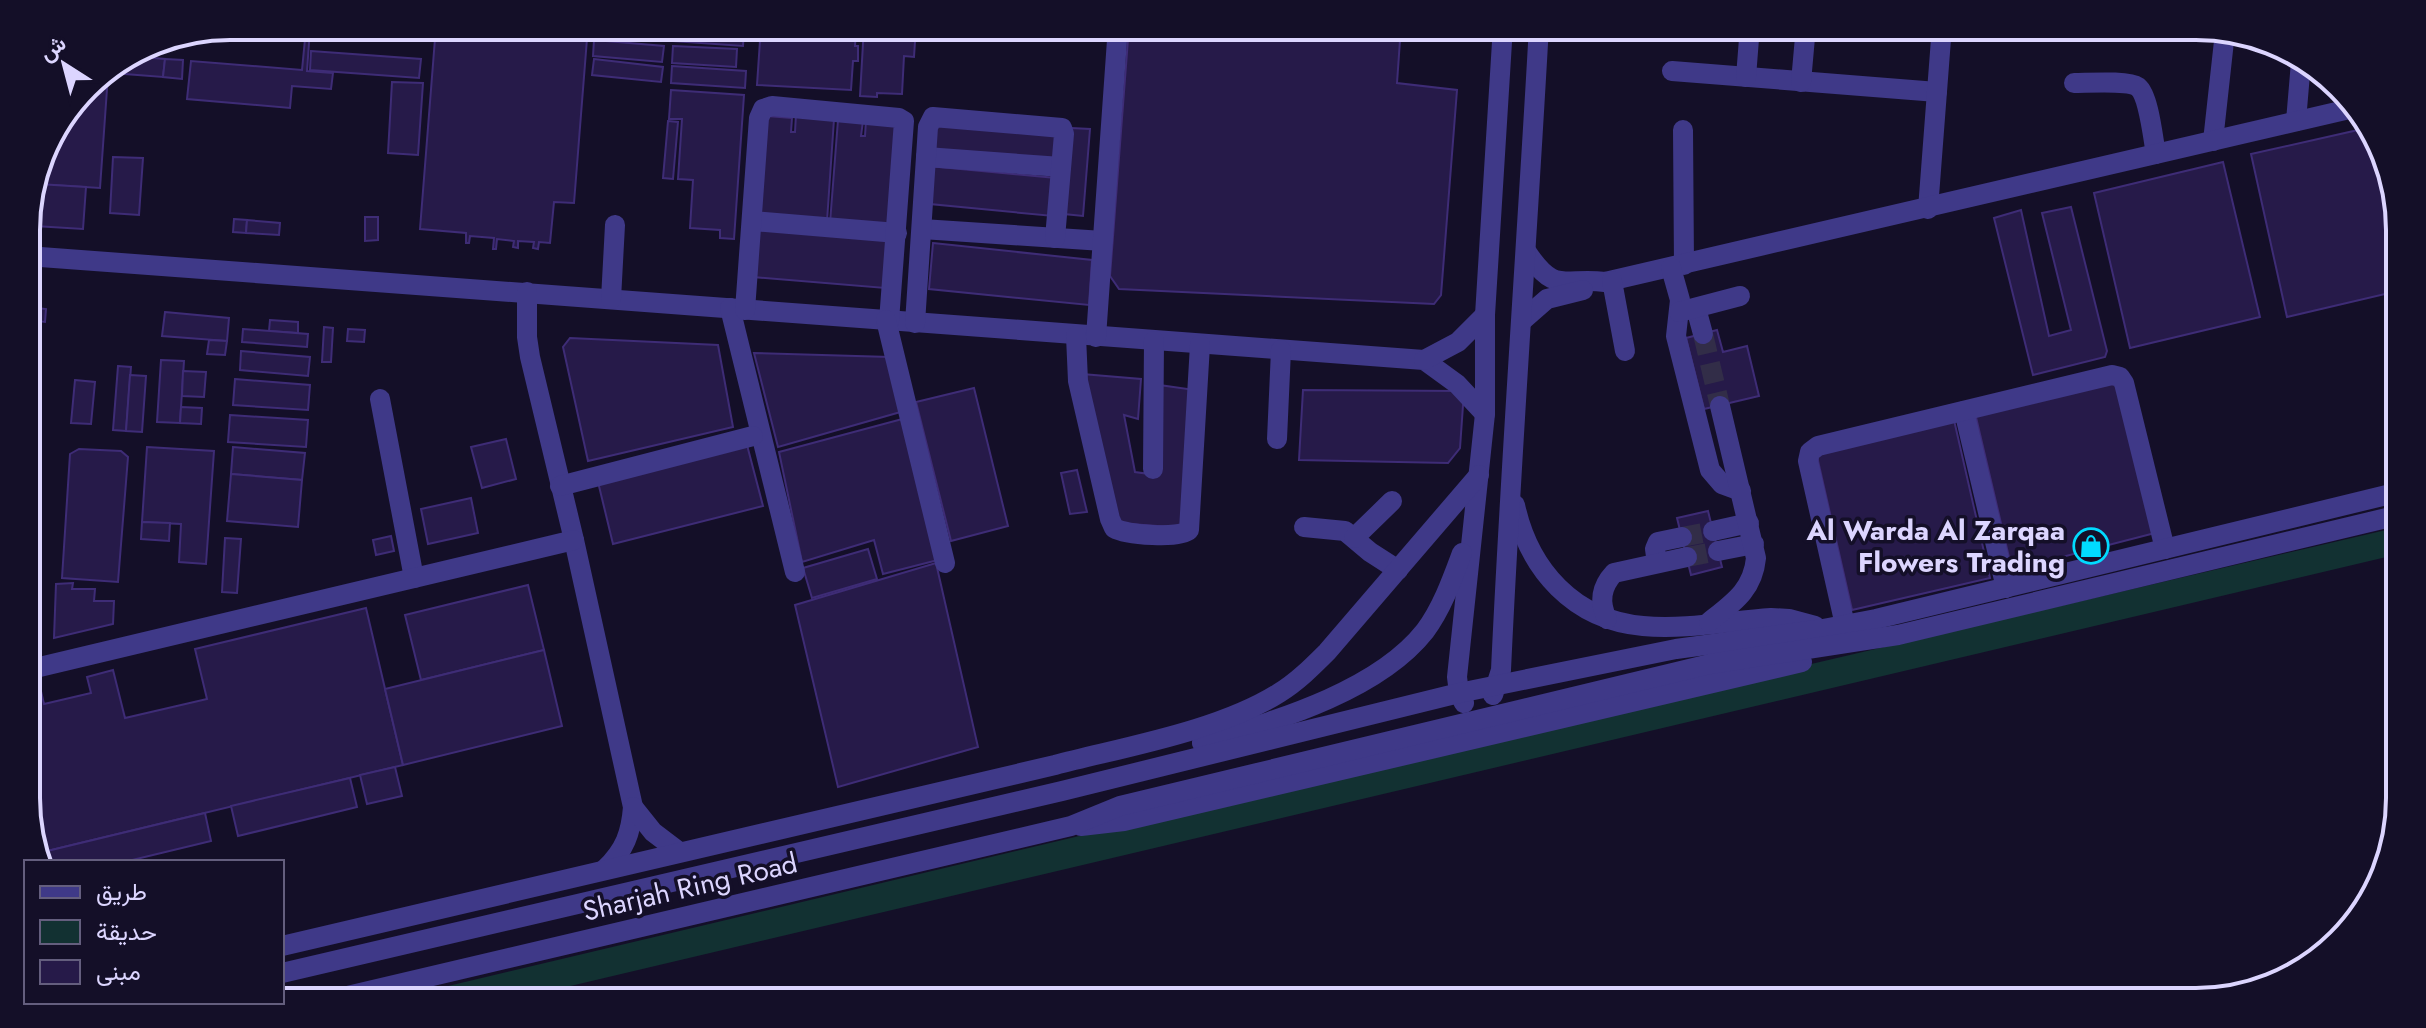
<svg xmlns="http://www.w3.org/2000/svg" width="2426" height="1028" font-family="Jost,Vazirmatn,sans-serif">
  <rect width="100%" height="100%" fill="#140f28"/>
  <path fill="#123132" d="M2399 527V554L503 1002H381L1399 760Z"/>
  <g fill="#261a49" stroke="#3e2c76" stroke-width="2">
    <path d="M436 26H588L574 203 554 202 550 243 539 242 538 249 533 248 534 242 518 241V248L513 247 514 241 497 239 496 249H493L494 238 470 236 469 243H466V233L420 229Z"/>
    <path d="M606 26H653L652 41 605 37Z"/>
    <path d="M674 26 744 29 743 46 673 41Z"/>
    <path d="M761 26H860V30H856L855 46H858V61H853L851 90 757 85Z"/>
    <path d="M864 26H916L914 57 904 56 902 94 877 93V97L860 96Z"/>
    <path d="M1129 26H1401L1397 83 1457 90 1441 295 1434 304 1119 289 1110 276Z"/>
    <path d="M306 29H310L307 71 333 73 331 89 292 86 290 108 187 99 191 61 302 70Z"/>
    <path d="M594 40 664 46 662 62 593 56Z"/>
    <path d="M673 46 737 49 736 67 672 63Z"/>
    <path d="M311 51 421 59 419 78 310 70Z"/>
    <path d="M129 56 165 59 163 77 112 73 113 66Z"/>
    <path d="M165 59 183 60 182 79 163 77Z"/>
    <path d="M594 59 663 67 661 82 592 75Z"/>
    <path d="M672 66 746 71 745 88 671 83Z"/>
    <path d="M109 68 107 89 87 88 95 77Z"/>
    <path d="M392 82 423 83 418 155 388 153Z"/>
    <path d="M87 88 107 89 100 188 35 184 47 139Z"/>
    <path d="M671 90 744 95 734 239 720 238V230L690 228 693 180 678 179 682 119H669Z"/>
    <path d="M796 114 834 119 827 221 760 217 767 116 792 118 791 132H795Z"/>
    <path d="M934 119 1056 130 1058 163 928 151Z"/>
    <path d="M838 120 863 121 861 136H865L866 120 898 126 893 227 830 223Z"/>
    <path d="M668 121 678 122 673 179 663 178Z"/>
    <path d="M1071 128 1090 129 1083 216 1064 214Z"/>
    <path d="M2367 128 2398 203V291L2287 317 2251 154Z"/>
    <path d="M113 157 143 158 139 215 110 213Z"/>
    <path d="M2223 162 2260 317 2130 348 2094 193Z"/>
    <path d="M929 166 1056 178 1053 216 930 204Z"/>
    <path d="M38 184 86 187 83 229 35 226Z"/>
    <path d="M2071 207 2107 351 2105 357 2033 375 1994 218 2021 210 2049 336 2071 330 2042 213Z"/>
    <path d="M365 217H378V240L365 241Z"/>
    <path d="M234 219 247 220 246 233 233 232Z"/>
    <path d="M247 220 280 223 279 235 246 233Z"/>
    <path d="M757 226 888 236 885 288 753 277Z"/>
    <path d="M933 243 1092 260 1089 305 929 289Z"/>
    <path d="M30 307 46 309 45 322 29 320Z"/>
    <path d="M165 312 229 318 227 341 162 336Z"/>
    <path d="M270 320 298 322V333L269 331Z"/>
    <path d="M324 327 333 328 331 362H322Z"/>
    <path d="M243 329 308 334 307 347 242 342Z"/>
    <path d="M348 329 365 330 364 342 347 341Z"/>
    <path d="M1717 330 1723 352 1747 346 1759 396 1704 409 1686 338Z"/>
    <path d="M570 338 718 345 733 427 588 461 563 347Z"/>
    <path d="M209 340 227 341 225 355 207 354Z"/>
    <path d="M241 351 310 357 308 376 240 370Z"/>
    <path d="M754 353 890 357 904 411 778 447Z"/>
    <path d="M161 360 184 361 180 423 157 422Z"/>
    <path d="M118 366 131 367 126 431 113 430Z"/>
    <path d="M183 371 206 372 204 397 182 396Z"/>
    <path d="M1082 374 1141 379 1138 419 1124 415 1135 472 1157 475 1159 385 1195 390 1185 528 1116 523Z"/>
    <path d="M130 375 146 376 142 432 126 431Z"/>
    <path d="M235 379 310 385 308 410 233 405Z"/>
    <path d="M75 380 95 382 91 424 71 423Z"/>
    <path d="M2115 381 2155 533 2012 570 1975 413Z"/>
    <path d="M974 388 1008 526 951 541 916 402Z"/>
    <path d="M1303 390 1464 391 1460 448 1448 463 1299 460Z"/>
    <path d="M181 407 202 408 201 424 180 423Z"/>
    <path d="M230 415 308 420 306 447 228 442Z"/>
    <path d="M906 418 938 560 883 574 874 540 802 562 779 452Z"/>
    <path d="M1954 420 1990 578 1852 610 1816 452Z"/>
    <path d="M506 439 516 479 482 488 471 447Z"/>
    <path d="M747 445 763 506 613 544 598 482Z"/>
    <path d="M147 447 214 451 206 564 179 562 181 524 142 522Z"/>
    <path d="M233 447 305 453 302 480 231 474Z"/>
    <path d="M79 449 121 451 128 457 118 582 62 578 70 454Z"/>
    <path d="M1077 470 1087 512 1070 514 1061 473Z"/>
    <path d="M231 474 302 480 298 527 227 521Z"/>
    <path d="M471 498 478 533 428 544 421 509Z"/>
    <path d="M1708 511 1722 567 1691 575 1677 518Z"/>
    <path d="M142 522 170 523 169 541 141 539Z"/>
    <path d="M391 536 394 551 376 555 373 540Z"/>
    <path d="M225 538 241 539 237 593 222 592Z"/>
    <path d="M868 549 877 579 812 598 803 568Z"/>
    <path d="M936 563 978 747 838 787 795 605Z"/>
    <path d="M73 583 72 589H95L94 601H114L113 624 54 638 56 584Z"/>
    <path d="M528 585 544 650 421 680 405 615Z"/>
    <path d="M366 608 403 765 39 853 28 825V690L40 687 44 704 91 693 87 677 113 670 125 718 207 699 195 649Z"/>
    <path d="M544 650 562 726 403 765 385 689Z"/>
    <path d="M395 767 402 796 367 804 360 775Z"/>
    <path d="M350 778 357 807 238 836 231 806Z"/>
    <path d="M205 813 211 841 124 862H43L39 853Z"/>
  </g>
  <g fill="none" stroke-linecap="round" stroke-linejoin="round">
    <g stroke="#322d48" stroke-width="20" stroke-dasharray="20 10" stroke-linecap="butt">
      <path d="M1703 334 1720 406"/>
      <path d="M1682 537 1713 531"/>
      <path d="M1687 557 1718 551"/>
    </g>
    <g stroke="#3f3988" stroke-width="20">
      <path d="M1672 71 1937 92"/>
      <path d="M1746 77 1750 26"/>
      <path d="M1801 82 1806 26"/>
      <path d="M2074 83C2088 83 2128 80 2138 87 2149 96 2153 139 2156 154"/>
      <path d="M2296 121 2301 62"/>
      <path d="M1683 130 1684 265"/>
      <path d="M2213 141 2225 32"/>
      <path d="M926 157 1061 167"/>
      <path d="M1928 209 1942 26"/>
      <path d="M753 221 897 233"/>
      <path d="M922 229 1103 241"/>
      <path d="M1526 251C1555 295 1563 277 1605 282L2358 107"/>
      <path d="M27 256 1424 360 1457 384 1485 414"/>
      <path d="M1671 268 1680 300 1676 336 1710 470 1722 484 1741 491"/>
      <path d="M1612 281 1625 351"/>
      <path d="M527 292V337L530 357 574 540 633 807C631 833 625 850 605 869"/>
      <path d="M611 299 615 225"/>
      <path d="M730 308 795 572"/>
      <path d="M1696 308 1703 334"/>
      <path d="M745 310 759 118 763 109 772 106 899 118 904 121 889 321"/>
      <path d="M1679 312 1740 296"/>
      <path d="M886 320 945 563"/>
      <path d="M1523 320 1547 299 1583 290"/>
      <path d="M915 323 928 127 933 117 1062 128 1064 134 1055 238"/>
      <path d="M1076 336 1078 381 1110 519 1114 528C1126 535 1180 539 1189 530L1200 345"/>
      <path d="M1096 337 1118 26"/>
      <path d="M1424 360 1458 342 1485 315"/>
      <path d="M380 399 414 578"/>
      <path d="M1964 411 2006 588"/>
      <path d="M1277 439 1281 350"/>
      <path d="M1153 469 1154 341"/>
      <path d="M560 486 753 436"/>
      <path d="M1515 505C1529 570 1574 620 1643 626 1684 630 1729 621 1771 618L1789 619 1815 626"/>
      <path d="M1304 527 1345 531 1370 552 1398 570"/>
      <path d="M1713 531 1749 523"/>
      <path d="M1354 538 1392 501"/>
      <path d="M1718 551 1754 544"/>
      <path d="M1657 563 1655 549 1658 542 1682 537"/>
      <path d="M1607 619C1599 602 1601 587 1614 573L1687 557"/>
      <path d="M1709 622C1733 603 1753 590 1756 558L1720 406"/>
      <path d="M1845 625 1808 461 1810 452 1818 446 2112 375 2120 377 2124 383 2165 549"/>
      <path d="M27 670 574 540"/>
      <path d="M1493 695 1501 670C1511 455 1527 241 1539 26"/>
      <path d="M1464 703 1459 693 1457 677 1485 414V315L1503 26"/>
      <path d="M1202 743C1274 721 1377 692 1425 631 1442 608 1452 580 1462 553"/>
      <path d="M633 807 653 832 678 851"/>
      <path d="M1081 826 1124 821 1802 662"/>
      <path d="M282 946 1055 765C1124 747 1219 731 1279 693 1297 682 1312 667 1327 652L1479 475"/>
      <path d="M282 973 1062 791 1459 693 1676 649 1823 629 1876 619 2399 492"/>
      <path d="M322 1002 1071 826 1120 806 1710 664 1898 635 2399 515"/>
    </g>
  </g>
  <defs>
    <symbol id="shop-ring" viewBox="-11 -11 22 22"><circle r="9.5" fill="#140f28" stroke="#01dbff" stroke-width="1.5"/><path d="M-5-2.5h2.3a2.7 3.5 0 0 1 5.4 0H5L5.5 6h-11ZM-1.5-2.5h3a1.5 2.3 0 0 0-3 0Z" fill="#01dbff"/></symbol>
  </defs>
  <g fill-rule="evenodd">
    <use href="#shop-ring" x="2071" y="526" width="40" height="40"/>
  </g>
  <g text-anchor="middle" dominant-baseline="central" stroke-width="7" stroke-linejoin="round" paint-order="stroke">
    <g font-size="28" font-weight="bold" fill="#dcd5ff" stroke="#140f28" text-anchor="end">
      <text x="2065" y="530">Al Warda Al Zarqaa<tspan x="2065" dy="32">Flowers Trading</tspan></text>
    </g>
    <g font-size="28" fill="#dcd5ff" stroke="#140f28">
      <text transform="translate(690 887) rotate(-13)">Sharjah Ring Road</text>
    </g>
  </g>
  <path d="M0 0H2426V1028H0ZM230 40H2196A190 190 0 0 1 2386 230V798A190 190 0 0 1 2196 988H230A190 190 0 0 1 40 798V230A190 190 0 0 1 230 40Z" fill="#140f28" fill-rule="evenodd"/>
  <path fill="none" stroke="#dcd5ff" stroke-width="4" d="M230 40H2196A190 190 0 0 1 2386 230V798A190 190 0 0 1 2196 988H230A190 190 0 0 1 40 798V230A190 190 0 0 1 230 40Z"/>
  <rect x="24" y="860" width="260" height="144" fill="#140f28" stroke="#645e7e" stroke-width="2"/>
  <rect x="40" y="886" width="40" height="12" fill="#3f3988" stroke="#645e7e" stroke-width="2"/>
  <text x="96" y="900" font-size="24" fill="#dcd5ff">طريق</text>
  <rect x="40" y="920" width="40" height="24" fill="#123132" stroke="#645e7e" stroke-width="2"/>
  <text x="96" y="940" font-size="24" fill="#dcd5ff">حديقة</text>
  <rect x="40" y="960" width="40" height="24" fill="#261a49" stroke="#645e7e" stroke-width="2"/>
  <text x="96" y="980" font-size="24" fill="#dcd5ff">مبنى</text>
  <g transform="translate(64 64) rotate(324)" stroke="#140f28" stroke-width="6" paint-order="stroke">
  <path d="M0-6L14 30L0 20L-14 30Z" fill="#dcd5ff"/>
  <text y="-12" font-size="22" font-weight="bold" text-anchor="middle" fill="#dcd5ff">ش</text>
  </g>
</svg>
